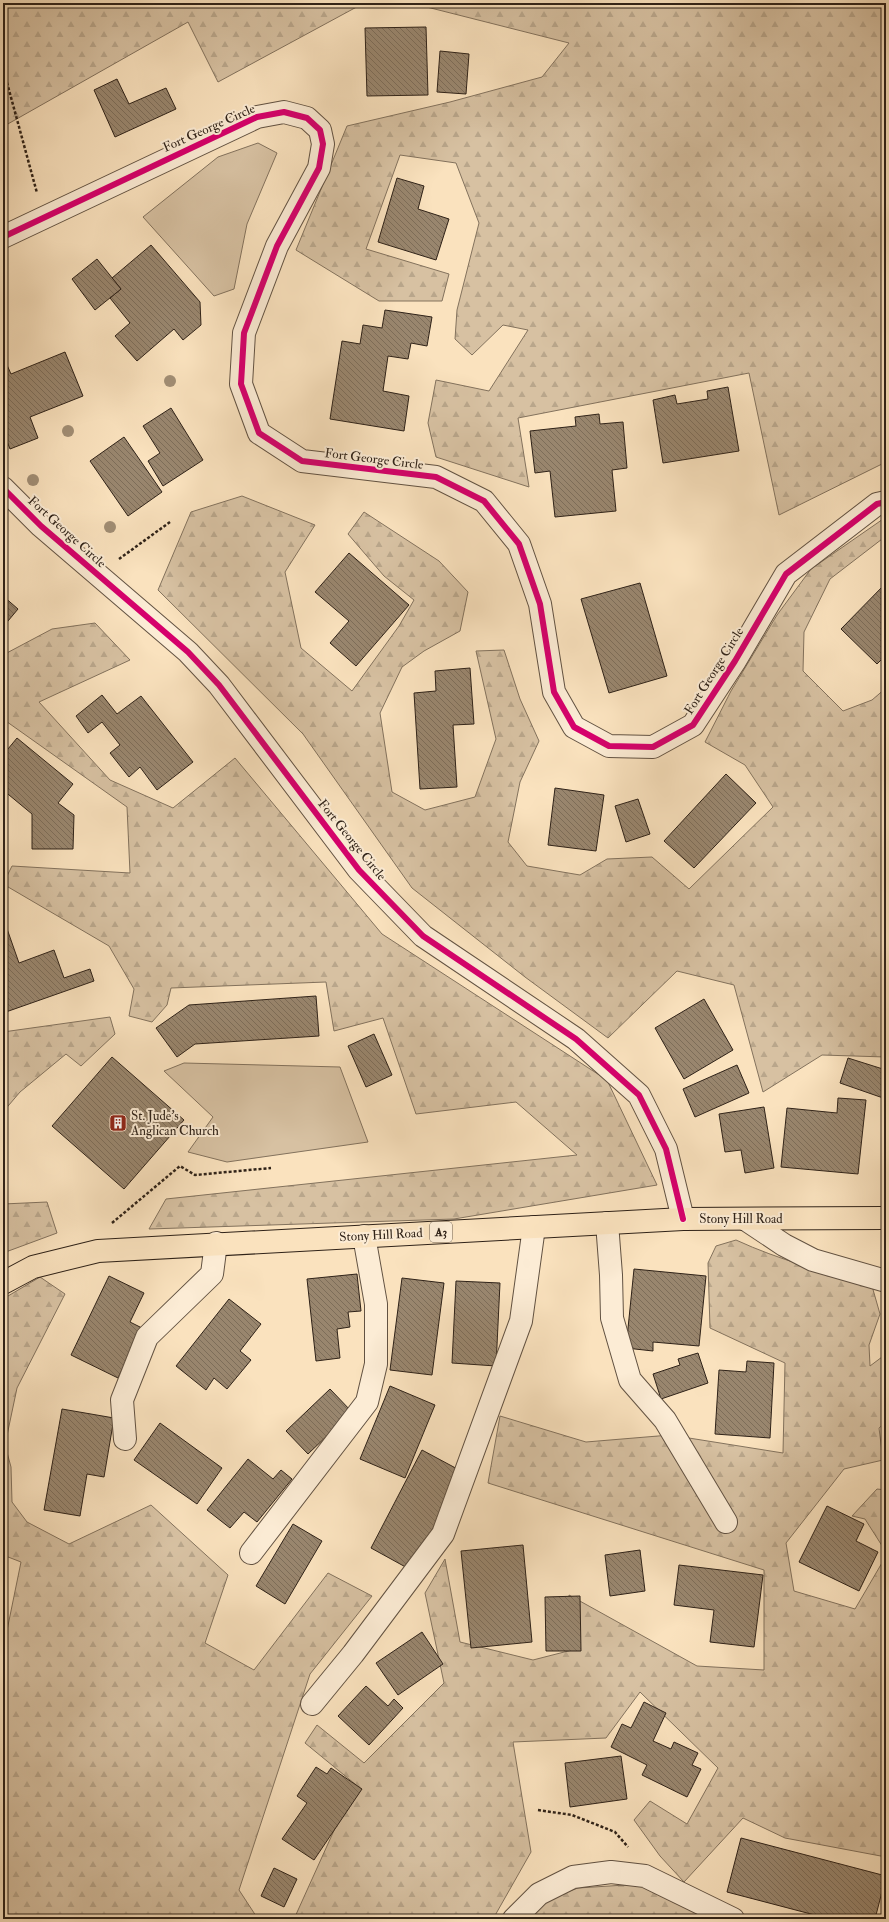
<svg xmlns="http://www.w3.org/2000/svg" width="889" height="1922" font-family="'IM FELL Double Pica',serif">
  <defs>
    <pattern id="forest-firs" width="22" height="20" patternUnits="userSpaceOnUse"><rect width="22" height="20" fill="#d7c1a2"/><path d="M5 1l3.5 6h-7zM16 11l3.5 6h-7z" fill="#b9a68b"/></pattern>
    <pattern id="building-back-hatch" width="6" height="6" patternUnits="userSpaceOnUse"><rect width="6" height="6" fill="#99866e"/><path d="M-1 5l2 2M0 0l6 6M5-1l2 2" fill="none" stroke="#7d6d59"/></pattern>
  </defs>
  <rect width="100%" height="100%" fill="#fae2be"/>
  <filter id="stains"><feTurbulence type="fractalNoise" baseFrequency=".005" numOctaves="4"/><feColorMatrix values="0 0 0 0 .2 0 0 0 0 .09 0 0 0 0 .02 0 0 0 .5 -.17"/></filter>
  <radialGradient id="worn" r=".72"><stop offset=".6" stop-color="#630" stop-opacity="0"/><stop offset="1" stop-color="#630" stop-opacity=".3"/></radialGradient>
  <g fill="#d7c1a2" stroke="#83725d">
    <path d="M258 143 277 153 247 224 234 289 214 296 143 217 218 157Z"/>
    <path d="M184 1063 340 1067 368 1142 227 1162 188 1152 213 1117 164 1071Z"/>
  </g>
  <g fill="url(#forest-firs)" stroke="#83725d">
    <path d="M3 3H364L218 82 188 22 6 125 3 122Z"/>
    <path d="M411 3H886V462L779 515 749 373 518 418 529 487 436 457 428 423 436 380 489 391 528 330 503 325 472 355 455 339 457 310 479 223 456 163 400 155 366 249 449 274 442 301H379L296 250 347 126 450 102 542 77 569 43Z"/>
    <path d="M242 496 315 525 285 572 301 648 352 691 399 626 414 600 384 576 348 534 364 512 439 561 468 592 460 631 424 651 402 667 380 713 392 792 425 810 475 797 496 739 476 651 504 650 520 699 539 741 520 782 508 842 527 866 580 875 607 859 652 857 689 889 773 807 745 765 705 742 731 691 777 615 811 569 886 517V536L830 579 804 632 803 671 843 711 872 700 886 688V1057L822 1055 763 1092 734 985 677 971 608 1038 525 977 412 888 303 734 158 590 191 512Z"/>
    <path d="M95 623 130 660 39 702 110 780 173 808 235 758 382 934 607 1080 657 1185 454 1219 149 1229 166 1199 577 1155 516 1102 416 1114 383 1018 334 1031 326 982 171 988 167 1005 152 1022 129 1016 134 989 109 946 3 884 12 866 130 873 127 807 3 719V655L52 629Z"/>
    <path d="M110 1017 115 1034 81 1066 66 1054 20 1092 3 1112V1032Z"/>
    <path d="M47 1202 57 1233 3 1253V1204Z"/>
    <path d="M736 1240C779 1260 826 1272 872 1286L880 1314 869 1345 870 1366 886 1354 885 1423 879 1428 883 1460 844 1469 786 1543 794 1591 855 1609 886 1556V1857L785 1838 743 1818 684 1882 660 1856 634 1820 650 1801 687 1824 718 1768 640 1692 606 1738 513 1742 531 1852 493 1919H294L355 1784 305 1743 317 1725 364 1763 444 1683 425 1593 445 1559 460 1642 533 1660 572 1650 569 1595 697 1666 764 1670V1570L488 1483 500 1416 586 1442 670 1435 783 1453 785 1363 710 1328 708 1263 716 1246Z"/>
    <path d="M40 1277 65 1294 17 1388 5 1445 11 1467 12 1502 27 1522 69 1544 151 1505 228 1575 205 1643 254 1670 328 1573 372 1596 310 1674 239 1890 258 1919H3V1650L21 1562 3 1555V1299Z"/>
    <path d="M877 1489 886 1490V1552L865 1519 852 1516Z"/>
    <path d="M641 1884 714 1919H526L544 1900 578 1888Z"/>
  </g>
  <g fill="url(#building-back-hatch)" stroke="#2f2218">
    <path d="M426 27 428 95 367 96 365 28Z"/>
    <path d="M440 51 469 54 466 94 437 92Z"/>
    <path d="M117 79 129 104 166 88 176 109 115 137 94 90Z"/>
    <path d="M397 178 424 186 418 209 449 219 436 260 378 242Z"/>
    <path d="M151 245 200 302 201 325 183 340 174 329 137 361 115 336 130 323 110 298 121 289 112 278Z"/>
    <path d="M97 259 121 289 95 310 72 279Z"/>
    <path d="M385 310 432 317 427 346 411 343 408 359 388 356 383 391 409 396 404 431 330 419 342 341 360 344 363 325 382 328Z"/>
    <path d="M65 352 83 396 30 417 38 438 10 449 3 431V356L11 374Z"/>
    <path d="M728 387 739 451 663 463 653 400 675 395 677 404 708 399 707 391Z"/>
    <path d="M171 408 203 460 163 486 148 461 160 453 143 426Z"/>
    <path d="M599 414 600 424 623 422 627 468 612 470 616 511 555 517 550 471 535 473 530 431 576 426 575 417Z"/>
    <path d="M124 437 162 492 128 516 90 461Z"/>
    <path d="M349 553 409 605 356 666 330 643 349 621 315 592Z"/>
    <path d="M640 583 667 676 609 693 581 599Z"/>
    <path d="M886 583V655L877 664 841 629Z"/>
    <path d="M3 596 18 609 3 627Z"/>
    <path d="M470 668 474 724 453 725 457 787 420 789 414 693 436 691 435 671Z"/>
    <path d="M102 695 117 714 141 696 193 762 157 790 140 767 129 777 110 753 120 745 102 722 88 733 76 716Z"/>
    <path d="M17 738 73 784 58 803 74 815 73 849H32V814L3 790V755Z"/>
    <path d="M726 774 756 803 694 868 664 841Z"/>
    <path d="M555 788 604 795 596 851 548 845Z"/>
    <path d="M638 799 650 834 626 842 615 806Z"/>
    <path d="M5 923 19 963 54 950 64 978 90 969 94 981 3 1013V924Z"/>
    <path d="M316 996 319 1036 195 1044 177 1057 156 1028 189 1005Z"/>
    <path d="M704 999 733 1050 684 1079 655 1028Z"/>
    <path d="M374 1034 392 1075 366 1087 348 1046Z"/>
    <path d="M112 1057 184 1120 124 1189 52 1126Z"/>
    <path d="M848 1058 886 1070V1099L840 1083Z"/>
    <path d="M737 1065 749 1093 695 1117 683 1089Z"/>
    <path d="M838 1098 866 1100 858 1174 781 1167 787 1108 837 1113Z"/>
    <path d="M764 1107 774 1168 745 1173 741 1150 725 1152 719 1114Z"/>
    <path d="M634 1269 706 1276 699 1346 653 1342V1351L626 1348Z"/>
    <path d="M357 1274 361 1311 348 1312 350 1327 337 1329 340 1358 316 1361 307 1279Z"/>
    <path d="M109 1276 144 1293 130 1322 142 1328 118 1378 71 1355Z"/>
    <path d="M402 1278 444 1283 432 1375 390 1370Z"/>
    <path d="M456 1281 500 1283 496 1366 452 1363Z"/>
    <path d="M229 1299 261 1324 240 1351 251 1360 227 1389 214 1378 206 1390 176 1366Z"/>
    <path d="M698 1353 708 1383 661 1399 653 1374 680 1365 678 1359Z"/>
    <path d="M747 1361 774 1363 770 1438 715 1434 719 1370 746 1372Z"/>
    <path d="M390 1386 435 1405 405 1478 360 1459Z"/>
    <path d="M330 1389 352 1412 308 1454 286 1431Z"/>
    <path d="M62 1409 114 1418 104 1477 87 1474 80 1516 44 1510Z"/>
    <path d="M160 1423 222 1468 197 1504 134 1460Z"/>
    <path d="M422 1450 463 1472 411 1570 371 1548Z"/>
    <path d="M248 1459 273 1479 281 1470 292 1479 257 1522 244 1512 230 1528 207 1510Z"/>
    <path d="M827 1506 864 1524 856 1541 878 1552 859 1591 799 1562Z"/>
    <path d="M293 1524 322 1541 285 1604 256 1586Z"/>
    <path d="M523 1545 532 1642 471 1648 461 1551Z"/>
    <path d="M640 1550 645 1591 610 1596 605 1555Z"/>
    <path d="M679 1565 763 1575 754 1647 710 1642 714 1610 674 1605Z"/>
    <path d="M580 1596 581 1651H546L545 1597Z"/>
    <path d="M422 1632 443 1664 398 1695 376 1663Z"/>
    <path d="M366 1686 388 1706 394 1699 403 1708 369 1745 338 1716Z"/>
    <path d="M644 1702 666 1713 653 1741 671 1749 674 1742 698 1753 692 1765 701 1769 687 1797 642 1775 647 1765 611 1747 622 1724 631 1728Z"/>
    <path d="M621 1756 627 1799 570 1807 565 1763Z"/>
    <path d="M316 1767 327 1774 331 1768 362 1789 314 1860 282 1839 307 1803 297 1796Z"/>
    <path d="M741 1838 886 1876 875 1919H830L727 1892Z"/>
    <path d="M274 1868 297 1879 284 1907 261 1896Z"/>
  </g>
  <g fill="none" stroke-linecap="round" stroke-linejoin="round">
    <defs>
      <g id="street">
        <path d="M3 237 257 117 284 112 307 118 320 130 323 144 319 168 277 246 244 333 241 384 259 433 302 461 436 477 484 501 519 544 540 604 554 692 574 727 609 746 653 747 693 725 735 661 786 574 877 504 886 502"/>
        <path d="M3 488 41 526 188 652 219 685 359 870 423 936 576 1039 639 1095 666 1149 683 1219"/>
        <path d="M745 1219 784 1245 813 1260 886 1281"/>
        <path d="M607 1223 611 1275 612 1318 630 1380 665 1420 726 1522"/>
        <path d="M125 1439 122 1400 147 1337 212 1274 216 1243"/>
        <path d="M251 1553 367 1402 376 1364V1304L364 1236"/>
        <path d="M312 1704 353 1654 443 1534 521 1321 534 1227"/>
        <path d="M514 1919 539 1894 573 1877 611 1872 645 1876 733 1919"/>
      </g>
      <path id="primary" d="M3 1283 33 1267 98 1251 683 1219 886 1218"/>
    </defs>
    <use href="#street" stroke="#625242" stroke-width="24"/>
    <use href="#primary" stroke="#2f2218" stroke-width="24"/>
    <g stroke="#2f2218" stroke-width="2.5" stroke-dasharray="3 2" stroke-linecap="butt">
      <path d="M3 68 37 193"/>
      <path d="M119 559 170 522"/>
      <path d="M112 1223 180 1166 195 1175 271 1168"/>
      <path d="M538 1810 572 1815 615 1832 628 1847"/>
    </g>
    <use href="#street" stroke="#fcecd5" stroke-width="22"/>
    <use href="#primary" stroke="#fae2be" stroke-width="22"/>
    <defs>
      <g id="cycleway">
        <path d="M3 237 257 117 284 112 307 118 320 130 323 144 319 168 277 246 244 333 241 384 259 433 302 461 436 477 484 501 519 544 540 604 554 692 574 727 609 746 653 747 693 725 735 661 786 574 877 504 886 502"/>
        <path d="M3 488 41 526 188 652 219 685 359 870 423 936 576 1039 639 1095 666 1149 683 1219"/>
      </g>
    </defs>
    <use href="#cycleway" stroke="#fcecd5" stroke-width="8"/>
    <use href="#cycleway" stroke="#d6006c" stroke-width="6"/>
  </g>
  <g fill="#a18e75">
    <circle cx="170" cy="381" r="6"/>
    <circle cx="68" cy="431" r="6"/>
    <circle cx="33" cy="480" r="6"/>
    <circle cx="110" cy="527" r="6"/>
  </g>
  <defs>
    <symbol id="building-square" viewBox="-11 -11 22 22"><rect x="-9" y="-9" width="18" height="18" rx="4" fill="#8f2418" stroke="#fcecd5"/><path d="M-4-6H4V6H1V3H-1V6H-4ZM-2.5-4.3h1.7v1.8h-1.7ZM.8-4.3h1.7v1.8H.8ZM-2.5-1h1.7V.8h-1.7ZM.8-1h1.7V.8H.8Z" fill="#fff"/></symbol>
  </defs>
  <g fill-rule="evenodd">
    <use href="#building-square" x="108" y="1113" width="20" height="20"/>
  </g>
  <g text-anchor="middle" dominant-baseline="central" stroke-width="4" stroke-linejoin="round" paint-order="stroke">
    <rect fill="#fcecd5" stroke="#6c5f51" stroke-width="1" x="430" y="1222" width="22" height="20" rx="3"/>
    <g font-size="12" font-weight="bold" fill="#2f2218">
      <text x="441" y="1232">A3</text>
    </g>
    <g font-size="13" fill="#2f2218" stroke="#fcecd5">
      <text transform="translate(209 128) rotate(-24)">Fort George Circle</text>
      <text transform="translate(374 459) rotate(7)">Fort George Circle</text>
      <text transform="translate(67 532) rotate(42)">Fort George Circle</text>
      <text transform="translate(714 671) rotate(-58)">Fort George Circle</text>
      <text transform="translate(352 840) rotate(51)">Fort George Circle</text>
      <text x="741" y="1219">Stony Hill Road</text>
      <text transform="translate(381 1235) rotate(-3)">Stony Hill Road</text>
    </g>
    <g font-size="13" fill="#2f2218" stroke="#fcecd5" text-anchor="start">
      <text x="131" y="1116">St. Jude's<tspan x="131" dy="15">Anglican Church</tspan></text>
    </g>
  </g>
  <rect width="889" height="1922" fill="none" stroke="#fae2be" stroke-width="16"/>
  <rect x="4" y="4" width="881" height="1914" fill="none" stroke="#2f2218" stroke-width="2"/>
  <rect x="8" y="8" width="873" height="1906" fill="none" stroke="#2f2218"/>
  <rect width="100%" height="100%" filter="url(#stains)"/>
  <rect width="100%" height="100%" fill="url(#worn)"/>
</svg>
